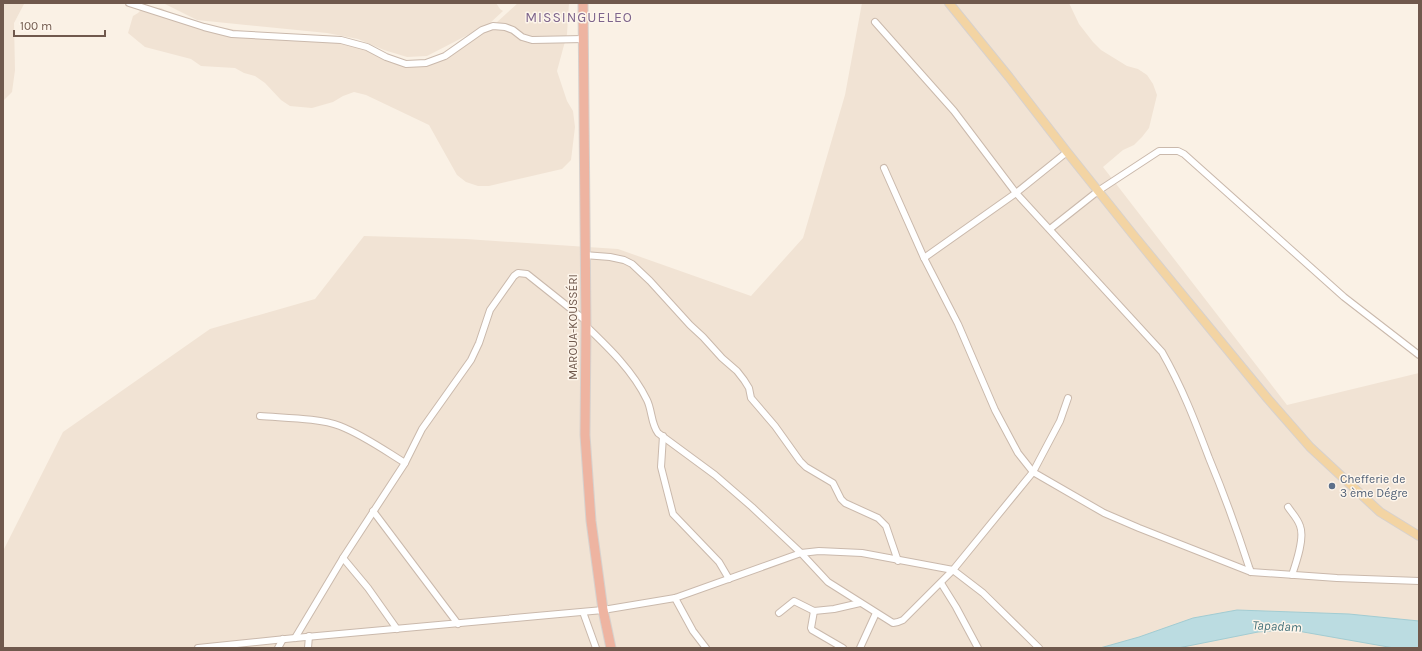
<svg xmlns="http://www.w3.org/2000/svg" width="1422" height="651" font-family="Karla,sans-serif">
  <rect width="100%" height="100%" fill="#faf1e5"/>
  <g fill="#f1e3d4">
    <path d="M3 3 24 4 14 23 15 70 12 92 3 101Z"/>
    <path d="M160 3H496L500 9 503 11 489 24 427 56 407 57 384 50 358 39 327 33 197 20 165 4Z"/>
    <path d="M518 3H569L567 34 557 71 567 101 573 111 575 127 571 160 562 169 489 186H478L466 182 457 175 429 125 366 95 354 92 343 96 333 102 312 108 290 106 281 100 265 83 255 76 244 73 235 68 201 66 191 59 145 47 128 33 133 16 138 13 142 9 147 7 161 8 174 15 206 25 255 33 330 38 410 62 429 60 456 46 496 23Z"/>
    <path d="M862 3H1069L1079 24 1093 42 1101 50 1127 66 1138 69 1147 75 1153 84 1157 95 1149 128 1142 137 1134 145 1123 150 1103 167 1287 405 1419 373V648H3V551L63 432 210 329 315 299 364 236 466 239 618 249 751 296 803 238 845 95Z"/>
  </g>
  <path fill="#bbdce1" stroke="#a2ccd2" d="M1237 610 1349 614 1419 621V648H1394L1292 630H1281L1258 632 1178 648H1100L1139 637 1193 618Z"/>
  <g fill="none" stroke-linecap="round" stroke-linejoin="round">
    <defs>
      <g id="minor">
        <path d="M129 3 204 27 232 34 341 40 367 47 386 57 406 64 426 63 445 56 482 30 493 26 505 27 513 30 522 37 532 40 584 39"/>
        <path d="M875 22 954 111 1016 193 1162 352C1182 387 1195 421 1209 458 1224 494 1237 530 1249 567L1251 572"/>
        <path d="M884 168 924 258 958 324 995 410 1018 453 1033 472 1104 513 1139 528 1251 572 1337 578 1419 581"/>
        <path d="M1050 229 1098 191 1159 151H1178L1184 154 1344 297 1419 355"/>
        <path d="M584 255 610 257 624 260 632 264 650 281 690 325 703 337 722 358 737 371 744 380 749 388 751 398 775 426 800 461 806 467 833 483 841 499 845 503 878 518 886 526 898 561"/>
        <path d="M924 258 1016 193 1067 152"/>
        <path d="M586 326C609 348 633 371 647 400 652 410 651 424 658 433L715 475 752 507 801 553 828 582 893 623 898 622 903 620 953 570 1033 472 1060 421 1068 398"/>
        <path d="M260 416C283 418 320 418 340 426 363 435 384 450 405 463"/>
        <path d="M663 436 661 467 673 514 719 562 729 579"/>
        <path d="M1288 507C1292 513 1298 519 1300 526 1305 538 1296 563 1292 575"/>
        <path d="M373 511 458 624"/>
        <path d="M343 558 368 588 397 629"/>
        <path d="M941 583 956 607 978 648"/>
        <path d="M675 598 693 631 706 648"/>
        <path d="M814 611 811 628 812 630 843 648"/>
        <path d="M583 612 596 648"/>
        <path d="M779 613 794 601 814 611 834 609 860 603"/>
        <path d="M295 638 343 558 405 463 422 429 471 360 479 343 490 310 514 276 518 273 527 274 586 321"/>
        <path d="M198 648 295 638 603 610 675 598 801 553 819 551 862 553 953 570 983 593 1039 648"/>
        <path d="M278 648 283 639"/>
        <path d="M308 648 309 636"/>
        <path d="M860 648 876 613"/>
      </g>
      <path id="major" d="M949 3 1009 77 1067 152 1135 237 1268 399 1310 447 1380 512 1419 536"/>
      <path id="highway" d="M583 3 586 326 585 435 591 521 603 610 611 648"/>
    </defs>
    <use href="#minor" stroke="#cab9ac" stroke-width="8"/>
    <use href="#major" stroke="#d7d1cd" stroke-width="10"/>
    <use href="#highway" stroke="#d7d1cd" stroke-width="11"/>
    <use href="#minor" stroke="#fff" stroke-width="6"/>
    <use href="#major" stroke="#f3d4a3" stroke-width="8"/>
    <use href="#highway" stroke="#eeb4a1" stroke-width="9"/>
  </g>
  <circle fill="#5c6f8a" stroke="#fdf5eb" stroke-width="1.5" cx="1332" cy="486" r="4"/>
  <g text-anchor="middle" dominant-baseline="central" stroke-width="3" stroke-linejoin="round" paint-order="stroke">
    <g font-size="12" fill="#70594d" stroke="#fdf5eb">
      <text transform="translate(573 327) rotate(-90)">MAROUA-KOUSSÉRI</text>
    </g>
    <g font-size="12" fill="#4e5e75" stroke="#fdf5eb" text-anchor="start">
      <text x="1340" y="479">Chefferie de<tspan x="1340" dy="14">3 ème Dégre</tspan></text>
    </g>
    <g font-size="13" font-style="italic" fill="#45737b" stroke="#fdf5eb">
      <text transform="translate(1277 626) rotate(3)">Tapadam</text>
    </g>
    <g font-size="14" letter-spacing="1" fill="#7e658c" stroke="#fdf5eb">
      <text x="579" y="17">MISSINGUELEO</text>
    </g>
  </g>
  <rect width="1422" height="651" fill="none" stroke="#70594d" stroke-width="8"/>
  <path d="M14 30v6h91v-6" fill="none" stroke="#70594d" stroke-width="2"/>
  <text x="20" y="30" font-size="12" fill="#70594d" stroke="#fdf5eb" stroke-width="3" paint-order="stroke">100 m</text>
</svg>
